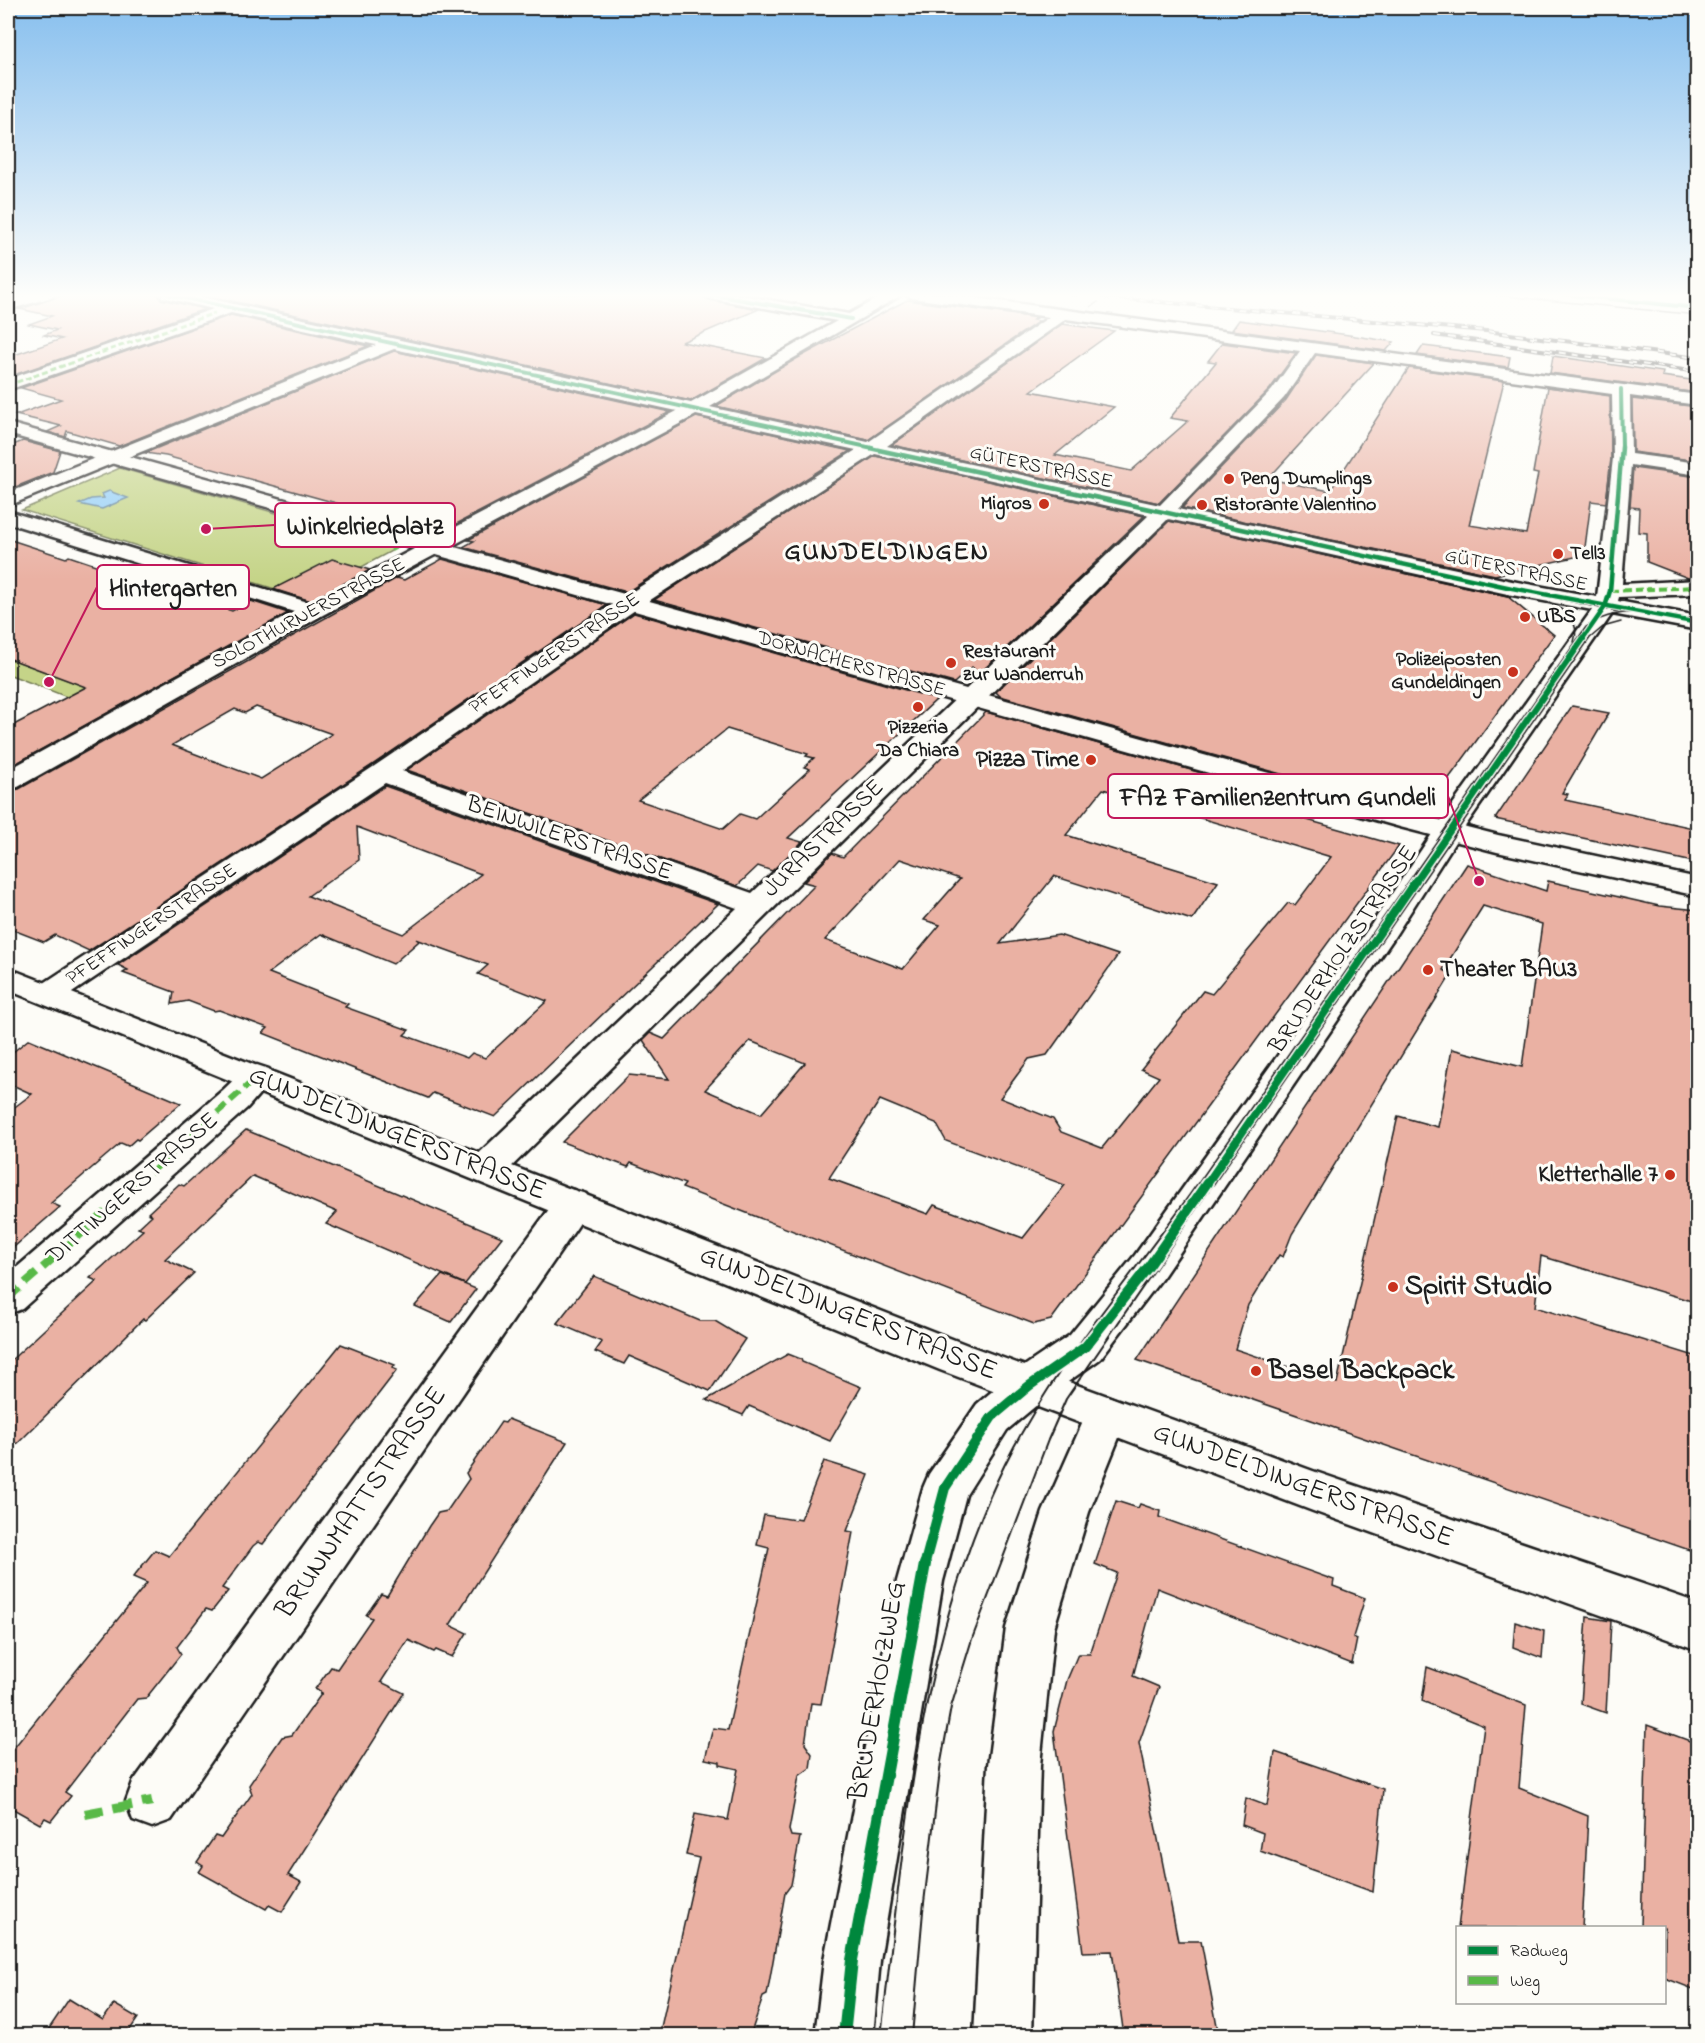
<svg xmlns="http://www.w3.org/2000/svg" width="1705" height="2043" font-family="'Indie Flower',sans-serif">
  <rect width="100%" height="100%" fill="#fdfcf7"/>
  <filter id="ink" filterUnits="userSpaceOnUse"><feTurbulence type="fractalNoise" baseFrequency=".0167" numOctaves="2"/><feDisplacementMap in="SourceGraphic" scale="12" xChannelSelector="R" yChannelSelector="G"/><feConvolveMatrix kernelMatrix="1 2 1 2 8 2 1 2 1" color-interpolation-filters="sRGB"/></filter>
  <g filter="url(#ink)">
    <g fill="#c5d488" stroke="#707852" stroke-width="1.5">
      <path d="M120 468 397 548 304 598 22 510Z"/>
      <path d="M8 658 91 689 67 697 8 674Z"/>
    </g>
    <path fill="#96cff6" stroke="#65879f" stroke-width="1.5" d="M109 491 128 498 102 509 79 504 91 499 104 498 102 494Z"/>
    <g fill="#eab1a3" stroke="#1c1c1c" stroke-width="1.5" fill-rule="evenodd">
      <path d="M67 294H158L161 299 205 309 8 377V357L62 339 44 335 57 330 29 324 52 316 20 309Z"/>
      <path d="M200 294H700L709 300 759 309 682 342 766 358 691 401Z"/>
      <path d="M907 300 1037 318 1033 320 1039 321 868 440 716 406 796 359Z"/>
      <path d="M231 315 368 346 119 446 67 431 65 437 47 432 61 426 16 415 61 399 21 388Z"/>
      <path d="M1239 320 1349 335 1394 342 1386 351 1232 330Z"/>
      <path d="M1062 324 1114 331 1031 391 1114 407 1055 455 1131 471 1188 421 1170 418 1216 362 1208 361 1222 343 1296 353 1270 389 1159 503 892 445Z"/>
      <path d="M1423 346 1432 347 1510 357 1508 367 1417 355Z"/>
      <path d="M394 351 670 412 441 532 166 456 145 453Z"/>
      <path d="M1316 355 1374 363 1268 479 1330 491 1409 368 1504 381 1469 525 1526 534 1538 474 1533 473 1548 387 1610 396 1611 458 1606 503 1591 501 1584 555 1495 575 1182 508 1286 400Z"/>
      <path d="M1553 356 1663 372 1662 376 1698 381V393L1550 373Z"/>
      <path d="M1632 399 1698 407V461L1633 452Z"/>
      <path d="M696 417 850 451 627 592 463 547 474 541 468 540Z"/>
      <path d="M23 441 60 451 53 472 8 490V447Z"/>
      <path d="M875 456 1144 516 979 674 972 667 954 683 654 600Z"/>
      <path d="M1633 468 1698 477V578H1688L1647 562V533L1638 532 1639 508 1630 507Z"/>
      <path d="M1169 521 1507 596 1554 635 1433 800 1418 802 1311 779 1310 782 1000 696 996 692Z"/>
      <path d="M8 539 66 558 69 556 232 611 251 601 288 613 8 768V728L86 687 8 658Z"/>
      <path d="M332 559 370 570 311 601 273 589Z"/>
      <path d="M442 559 607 605 372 765 89 951 55 935 44 942 8 928V791L19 789 397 578 404 580ZM256 707 332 734 261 779 172 745 235 709 245 713Z"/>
      <path d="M634 613 937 699 788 838 802 842 772 871 758 866 737 886 407 770ZM727 729 808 754 806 756 814 758 804 767 810 769 755 819 740 814 723 829 638 800Z"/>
      <path d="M1572 706 1609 713 1562 793 1568 794 1565 800 1698 829V863L1495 819Z"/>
      <path d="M986 712 1304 802 1300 818 1399 846 1051 1320 1034 1324 682 1188 685 1184 631 1163 628 1167 562 1142 629 1075 669 1079 643 1040 650 1033 664 1039 815 885 804 882 832 853 843 857ZM1103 789 1331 857 1295 905 1288 903 1212 994 1203 991 1141 1069 1159 1077 1102 1148 1061 1132 1053 1119 1000 1098 1029 1059 1047 1055 1118 955 1059 935 1000 944 1054 876 1192 920 1218 882 1066 835ZM900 859 960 879 924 920 940 925 903 969 825 940ZM750 1041 805 1063 761 1114 705 1090ZM880 1100 936 1123 946 1141 1065 1185 1023 1238 934 1205 928 1214 829 1178Z"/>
      <path d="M385 786 718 904 495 1117 433 1093 428 1098 263 1033 268 1028 219 1010 214 1011 188 1001 172 1004 174 992 123 973 128 970 118 965ZM357 827 481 874 403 934 308 896 359 860ZM321 934 393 964 419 941 416 939 488 965 478 974 547 1001 485 1058 472 1053 467 1058 404 1035 409 1030 345 1007 348 1004 269 973Z"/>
      <path d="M1467 864 1546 891 1548 881 1659 906 1698 910V1303L1541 1256 1535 1307 1698 1357V1553L1137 1360ZM1483 906 1542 924 1522 1067 1452 1049 1438 1127 1398 1116 1337 1383 1235 1349 1248 1305 1279 1255 1283 1257 1292 1234 1449 978 1448 977 1450 973 1443 970Z"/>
      <path d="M29 1039 181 1103 138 1140 136 1139 128 1146 121 1143 51 1203 60 1207 8 1252V1112L32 1094 8 1083V1056Z"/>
      <path d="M246 1130 502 1237 465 1284 326 1224 337 1212 253 1176 165 1259 194 1273 145 1320 143 1319 8 1453V1363L97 1281 90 1278 143 1230 138 1228 152 1215 148 1213 179 1184 184 1186Z"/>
      <path d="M442 1275 476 1289 451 1322 415 1306Z"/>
      <path d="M594 1276 700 1321H715L745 1339 710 1391 629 1356 624 1364 595 1352 602 1342 557 1323Z"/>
      <path d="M341 1344 395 1365 392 1368 397 1370 263 1544 258 1542 253 1546 222 1588 228 1591 212 1611 206 1609 177 1647 181 1654 146 1698 137 1699 65 1792 71 1796 51 1821 45 1818 40 1824 8 1806V1755L147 1583 133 1577 155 1550 169 1556Z"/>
      <path d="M788 1354 801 1359 802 1362 861 1387 830 1441 749 1406 743 1415 706 1400Z"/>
      <path d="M508 1419 567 1442 450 1625 467 1633 452 1657 436 1650 434 1652 408 1640 381 1682 404 1693 288 1875 301 1882 282 1912 269 1905 266 1909 199 1872 203 1866 197 1862 215 1836 221 1838 252 1794 249 1785 282 1737 292 1735 322 1693 315 1689 331 1667 337 1669 372 1618 366 1615 381 1594 387 1596 429 1526 438 1513 447 1511 469 1479 466 1473 501 1422 505 1423Z"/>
      <path d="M824 1461 869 1475 847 1531 853 1532 821 1704 811 1703 805 1744 812 1754 810 1768 799 1776 789 1830 791 1836 800 1837 791 1885 785 1893 767 1995 763 1997 750 2036H659L699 1858 686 1855 695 1814 728 1820 738 1769 720 1765V1762L705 1759 713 1728 728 1730 769 1548 757 1545 764 1515 795 1520 796 1518 801 1519Z"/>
      <path d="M1116 1501 1138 1508 1140 1504 1160 1511 1159 1517 1334 1580 1333 1586 1365 1598 1353 1637 1357 1639 1352 1664 1157 1588 1133 1676 1159 1687 1139 1743 1178 1941H1201L1219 2036H1124L1112 1951 1083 1952 1054 1731 1067 1680 1078 1654H1090L1117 1573 1095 1564Z"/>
      <path d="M1587 1617 1611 1621 1606 1713 1581 1704Z"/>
      <path d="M1515 1622 1544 1631 1542 1658 1513 1647Z"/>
      <path d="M1427 1667 1526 1705 1519 1788 1588 1816 1582 1928H1458L1484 1726 1422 1701Z"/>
      <path d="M1647 1725 1698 1744V1991L1665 1978V1928H1641Z"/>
      <path d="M1275 1752 1383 1789 1373 1892 1260 1851 1263 1833 1242 1825 1246 1798 1267 1806Z"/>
      <path d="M69 1999 103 2020 114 2004 138 2018 127 2034 130 2036H44Z"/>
    </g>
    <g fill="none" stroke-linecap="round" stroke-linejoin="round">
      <defs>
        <g id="minor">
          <path d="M31 294H54L52 297 8 310V301Z"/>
          <path d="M160 294H188L691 403 837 321 709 298 702 294H736L849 314 885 294H903L710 407 868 442 1049 317 912 298 905 294H947L1698 395V405L1630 396 1631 454 1698 463V475L1631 465 1622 584 1698 580V594L1619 597 1618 601 1698 616V630L1612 614 1462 831 1393 939 1163 1277 1100 1359 1044 1399 1007 1430 966 1495 943 1581 880 1960 873 2036H815L824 1960 897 1581 923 1488 929 1474 977 1404 1014 1373 1070 1335 1135 1255 1371 925 1438 825 1592 610 1512 595 1168 519 499 1179 486 1183 473 1179 468 1169 473 1159 737 908 385 783 60 1001 49 1005 38 1001 33 994 38 987 373 767 622 598 856 450 696 415 321 616 18 787 8 789V770L294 612 8 523V511L311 603 677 411 394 349 8 506V493L376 345 231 313 8 390V379L213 309 162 297ZM1066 319 1300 351 1272 390 1160 505 887 446ZM1315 353 1612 394 1613 458 1597 597 1512 581 1178 509 1284 398ZM875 454 1149 515 752 893 402 771 638 608Z"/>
          <path d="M257 1065 269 1069 274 1077 247 1108 22 1309 8 1314V1275L223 1090 245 1069Z"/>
          <path d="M573 1190 586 1194 592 1204 586 1214 171 1820 152 1827 133 1820 126 1801 133 1782 560 1194Z"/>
          <path d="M1107 1396 1122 1402 1128 1415 1089 1512 1054 1628 1040 1765 1032 2036H974L988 1765 1006 1628 1043 1512 1086 1415 1092 1402Z"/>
        </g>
        <g id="major">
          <path d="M8 423 1420 815 1498 835 1698 878V896L1497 852 1400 827 8 434Z"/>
          <path d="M8 968 970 1346 1313 1471 1698 1603V1650L1313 1511 940 1370 8 990Z"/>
        </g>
      </defs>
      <use href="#minor" stroke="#1c1c1c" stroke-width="5"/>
      <use href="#major" stroke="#1c1c1c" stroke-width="5"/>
      <use href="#minor" fill="#fdfcf7" fill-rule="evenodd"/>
      <use href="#major" fill="#fdfcf7" fill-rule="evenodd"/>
      <g stroke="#1c1c1c" stroke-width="1.5">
        <path d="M159 294 1618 612"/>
        <path d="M1484 294 1698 315"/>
        <path d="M1549 602C1566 611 1581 621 1574 642"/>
        <path d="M1197 1185 1586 627C1620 603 1660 614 1698 620"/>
        <path d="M1213 1185 1590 638 1603 627 1621 622"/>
      </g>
      <g stroke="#1c1c1c" stroke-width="2">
        <path d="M881 2036C904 1844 918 1641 1005 1464 1056 1362 1133 1276 1198 1183"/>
        <path d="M912 2036 923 1911 941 1762 951 1707 972 1639 1048 1440 1066 1399 1214 1183"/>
      </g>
      <defs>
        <g id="rail">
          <path d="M1070 294 1486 331 1698 358"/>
          <path d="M1434 335 1698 372"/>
        </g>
      </defs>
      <use href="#rail" stroke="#1c1c1c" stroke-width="4"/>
      <use href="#rail" stroke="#fdfcf7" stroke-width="2" stroke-dasharray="7" stroke-linecap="butt"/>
      <defs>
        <path id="minor-bridge" d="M1085 300 1094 294"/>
      </defs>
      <use href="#minor-bridge" stroke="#1c1c1c" stroke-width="19" stroke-linecap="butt"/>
      <use href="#minor-bridge" stroke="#fdfcf7" stroke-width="16"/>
      <path stroke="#58b947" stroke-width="3" stroke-dasharray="6 3" stroke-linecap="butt" d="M8 385 215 313"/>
      <g stroke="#58b947" stroke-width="4" stroke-dasharray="8 4" stroke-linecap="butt">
        <path d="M391 550 408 540"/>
        <path d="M1610 591 1698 587"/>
      </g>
      <path stroke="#58b947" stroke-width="6" stroke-dasharray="12 6" stroke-linecap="butt" d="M137 1185 257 1077"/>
      <path stroke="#58b947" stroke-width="8" stroke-dasharray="15 8" stroke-linecap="butt" d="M8 1298 139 1183"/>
      <path stroke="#58b947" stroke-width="10" stroke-dasharray="19 10" stroke-linecap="butt" d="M85 1814 152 1801"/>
      <defs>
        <g id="cycleway-far5">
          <path d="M167 294 872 448"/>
          <path d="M709 294 851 319"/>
          <path d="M1562 294 1698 308"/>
          <path d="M1621 389 1622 448"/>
        </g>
        <g id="cycleway-far4">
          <path d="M865 447 1512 588 1698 623"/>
          <path d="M1582 640 1605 607 1610 591 1622 447"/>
        </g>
        <path id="cycleway-far3" d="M1415 882 1583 639"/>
        <path id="cycleway-far2" d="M1206 1185 1416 880"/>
        <path id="cycleway-far1" d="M924 1566 945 1488 992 1417 1029 1386 1085 1347 1149 1266 1207 1183"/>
        <path id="cycleway" d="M844 2036 852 1960 925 1564"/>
      </defs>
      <use href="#cycleway-far5" stroke="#fdfcf7" stroke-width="6"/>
      <use href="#cycleway-far4" stroke="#fdfcf7" stroke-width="7"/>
      <use href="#cycleway-far3" stroke="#fdfcf7" stroke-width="9"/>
      <use href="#cycleway-far2" stroke="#fdfcf7" stroke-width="11"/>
      <use href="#cycleway-far1" stroke="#fdfcf7" stroke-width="14"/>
      <use href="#cycleway" stroke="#fdfcf7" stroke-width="16"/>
      <use href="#cycleway-far5" stroke="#00873e" stroke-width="4"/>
      <use href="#cycleway-far4" stroke="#00873e" stroke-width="4.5"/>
      <use href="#cycleway-far3" stroke="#00873e" stroke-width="6"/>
      <use href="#cycleway-far2" stroke="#00873e" stroke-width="8"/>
      <use href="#cycleway-far1" stroke="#00873e" stroke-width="10"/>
      <use href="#cycleway" stroke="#00873e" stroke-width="12"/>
    </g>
  </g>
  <linearGradient id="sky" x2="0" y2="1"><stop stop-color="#87bfee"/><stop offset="0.51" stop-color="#fefefb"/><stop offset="1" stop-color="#fefefb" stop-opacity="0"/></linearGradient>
  <rect width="1705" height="580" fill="url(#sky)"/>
  <g fill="#c8321e" stroke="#fdfcf7" stroke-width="2">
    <circle cx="1229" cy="479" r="6"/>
    <circle cx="1044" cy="504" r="6"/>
    <circle cx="1202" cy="505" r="6"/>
    <circle cx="1558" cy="554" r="6"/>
    <circle cx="1525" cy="617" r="6"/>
    <circle cx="951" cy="663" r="6"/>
    <circle cx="1513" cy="672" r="6"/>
    <circle cx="918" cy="707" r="6"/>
    <circle cx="1091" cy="760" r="6"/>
    <circle cx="1428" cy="970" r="6"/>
    <circle cx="1670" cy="1175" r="6"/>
    <circle cx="1393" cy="1287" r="6"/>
    <circle cx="1256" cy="1371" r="6"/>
  </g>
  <g text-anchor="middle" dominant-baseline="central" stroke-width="6" stroke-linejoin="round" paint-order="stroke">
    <g font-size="20" fill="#1c1c1c" stroke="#fdfcf7">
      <text transform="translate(1041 468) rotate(12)">GÜTERSTRASSE</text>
      <text transform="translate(1516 571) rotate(12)">GÜTERSTRASSE</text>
      <text transform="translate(309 614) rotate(-28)">SOLOTHURNERSTRASSE</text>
      <text transform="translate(555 654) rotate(-34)">PFEFFINGERSTRASSE</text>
      <text transform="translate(851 665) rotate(16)">DORNACHERSTRASSE</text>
      <text transform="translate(152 925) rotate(-34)">PFEFFINGERSTRASSE</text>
    </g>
    <g font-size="20" font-weight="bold" fill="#1c1c1c" stroke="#fdfcf7" text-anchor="start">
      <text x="1241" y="479">Peng Dumplings</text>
      <text x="1032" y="504" text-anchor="end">Migros</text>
      <text x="1214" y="505">Ristorante Valentino</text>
      <text x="1570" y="554">Tell3</text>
      <text x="1537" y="617">UBS</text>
      <text x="963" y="652">Restaurant<tspan x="963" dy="23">zur Wanderruh</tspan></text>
      <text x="1501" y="660" text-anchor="end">Polizeiposten<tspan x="1501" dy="23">Gundeldingen</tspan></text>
      <text x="918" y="728" text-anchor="middle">Pizzeria<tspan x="918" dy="23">Da Chiara</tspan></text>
    </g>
    <g font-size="24" font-weight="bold" fill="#1c1c1c" stroke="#fdfcf7" text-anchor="end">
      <text x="1079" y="760">Pizza Time</text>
      <text x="1440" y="970" text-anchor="start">Theater BAU3</text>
      <text x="1658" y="1175">Kletterhalle 7</text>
    </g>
    <g font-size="24" fill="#1c1c1c" stroke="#fdfcf7">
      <text transform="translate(569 839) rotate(19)">BEINWILERSTRASSE</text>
      <text transform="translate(824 839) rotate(-44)">JURASTRASSE</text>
      <text transform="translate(1344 950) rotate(-56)">BRUDERHOLZSTRASSE</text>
      <text transform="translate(133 1189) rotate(-41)">DITTINGERSTRASSE</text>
    </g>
    <g font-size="26" font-weight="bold" letter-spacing="1.5" fill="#1c1c1c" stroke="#fdfcf7">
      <text x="887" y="553">GUNDELDINGEN</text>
    </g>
    <g font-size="28" fill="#1c1c1c" stroke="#fdfcf7">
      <text transform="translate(397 1134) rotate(22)">GUNDELDINGERSTRASSE</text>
      <text transform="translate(848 1314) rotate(22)">GUNDELDINGERSTRASSE</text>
      <text transform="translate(1303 1486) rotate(20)">GUNDELDINGERSTRASSE</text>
      <text transform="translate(362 1503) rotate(-55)">BRUNNMATTSTRASSE</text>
      <text transform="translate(878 1691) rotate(-80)">BRUDERHOLZWEG</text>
    </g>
    <g font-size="28" font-weight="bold" fill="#1c1c1c" stroke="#fdfcf7" text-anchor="start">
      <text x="1405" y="1287">Spirit Studio</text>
      <text x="1268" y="1371">Basel Backpack</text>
    </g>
  </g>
  <path fill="none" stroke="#c2185b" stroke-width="2" d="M206 529L275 525M49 682L97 587M1479 881L1448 796"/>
  <g fill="#c2185b" stroke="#fdfcf7" stroke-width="2">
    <circle cx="206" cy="529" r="6"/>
    <circle cx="49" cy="682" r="6"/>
    <circle cx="1479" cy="881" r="6"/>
  </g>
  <g fill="#fdfcf7" stroke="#c2185b" stroke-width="2">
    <rect x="275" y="503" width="180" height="44" rx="6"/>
    <rect x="97" y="565" width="152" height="44" rx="6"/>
    <rect x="1108" y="774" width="340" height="44" rx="6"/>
  </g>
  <g font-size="26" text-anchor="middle" font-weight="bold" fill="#1c1c1c">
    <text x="365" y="534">Winkelriedplatz</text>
    <text x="173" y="596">Hintergarten</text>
    <text x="1278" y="805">FAZ Familienzentrum Gundeli</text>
  </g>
  <rect width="1705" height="2043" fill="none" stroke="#fdfcf7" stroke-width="30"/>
  <rect x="15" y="15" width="1675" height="2013" fill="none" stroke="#1c1c1c" stroke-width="2" filter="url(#ink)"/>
  <rect x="1456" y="1926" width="210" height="78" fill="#fdfcf7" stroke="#a3a29f" stroke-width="1.5"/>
  <rect x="1468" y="1946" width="30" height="9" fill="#00873e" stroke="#a3a29f" stroke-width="1.5"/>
  <text x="1510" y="1956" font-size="18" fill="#1c1c1c">Radweg</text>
  <rect x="1468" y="1976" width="30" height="9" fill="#58b947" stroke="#a3a29f" stroke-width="1.5"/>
  <text x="1510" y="1986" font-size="18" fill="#1c1c1c">Weg</text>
</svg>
